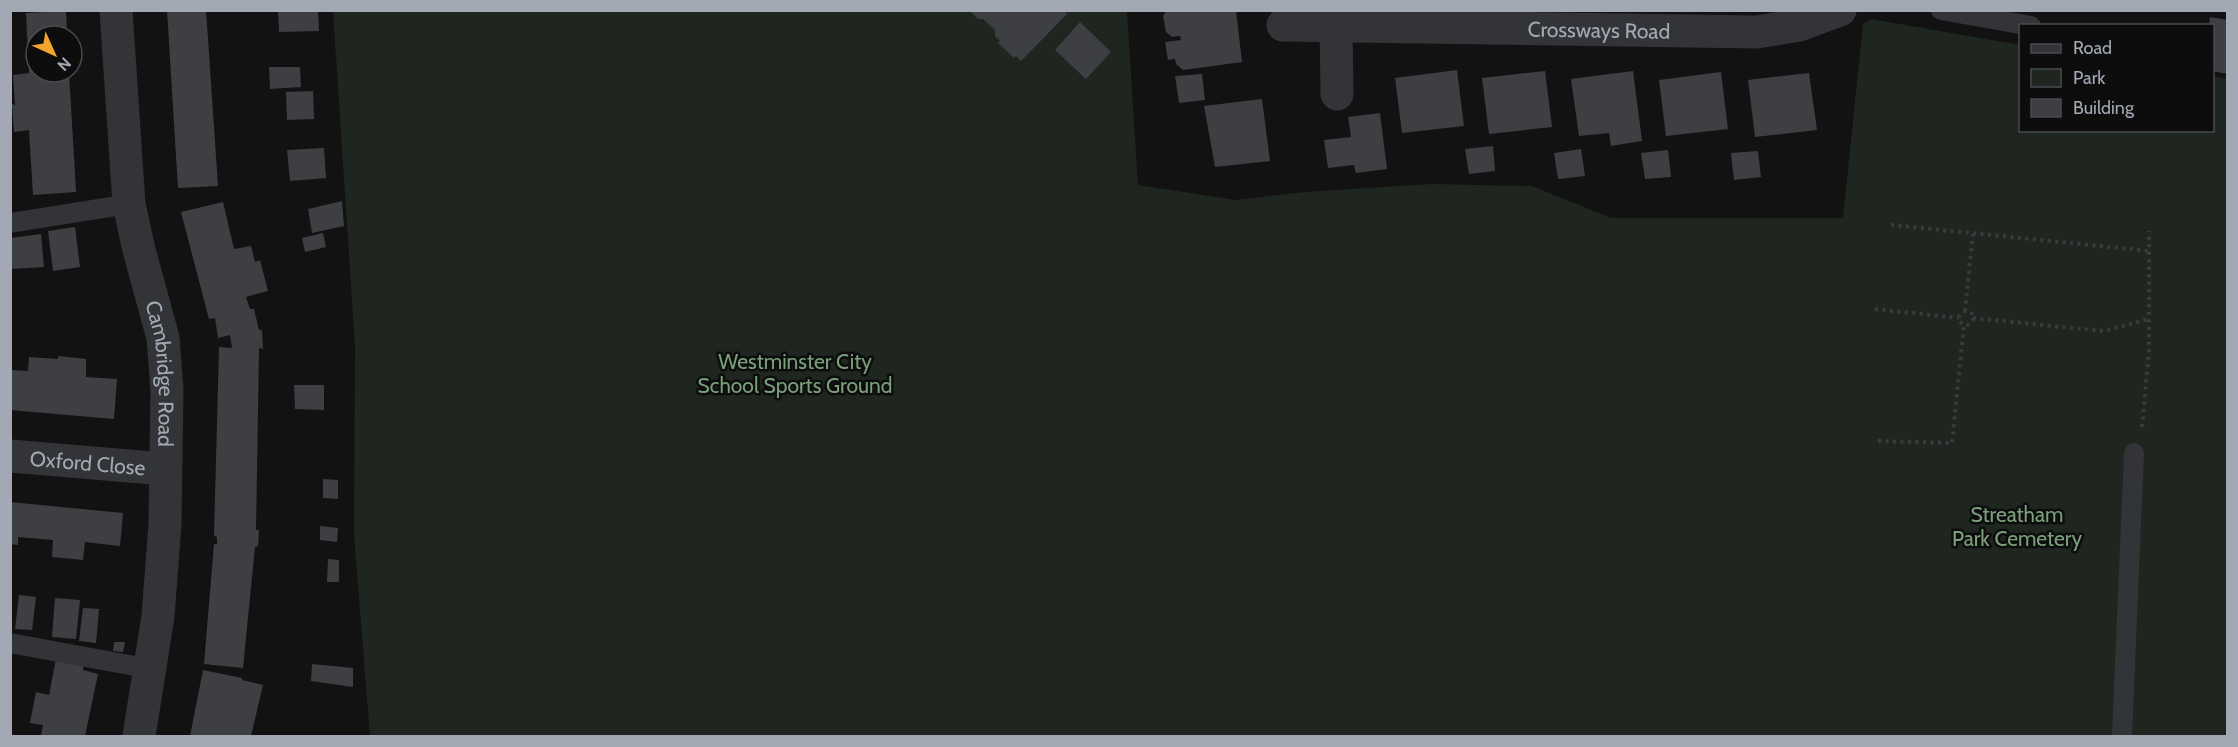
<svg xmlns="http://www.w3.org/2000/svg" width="2238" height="747" font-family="Cabin,sans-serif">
  <rect width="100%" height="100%" fill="#121213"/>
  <path fill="#1e261f" d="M333 11H1127L1138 185 1236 200 1304 192 1432 184 1532 186 1611 218H1843L1863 24 1871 19 2020 45V130H2212L2213 76 2227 79V736H370L354 535 355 346Z"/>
  <g fill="#3e3f43">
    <path d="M167 10H206L218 186 178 188Z"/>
    <path d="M278 10H318L319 31 279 32Z"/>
    <path d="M969 10H1064L1067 14 1021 61 1016 56 1014 58 998 43 1000 41 995 36V30L983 19H978Z"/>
    <path d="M1167 10H1236L1242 62 1183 70 1176 64 1175 59 1168 60 1165 42 1181 40 1180 36 1172 37 1166 32 1163 16Z"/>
    <path d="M66 11 67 36H36V72H69L76 192 33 195 29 130 14 132 12 104 15 105 13 75 29 73 26 13Z"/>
    <path d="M2210 17 2228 20V74L2212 71V26H2209Z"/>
    <path d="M1080 22 1111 52 1086 79 1055 50Z"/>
    <path d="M269 67H300L301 87 270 89Z"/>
    <path d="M1457 70 1464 126 1402 133 1395 78Z"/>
    <path d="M1545 71 1552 127 1489 134 1482 78Z"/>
    <path d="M1633 71 1642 141 1611 146 1609 133 1579 136 1571 79Z"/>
    <path d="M1721 72 1728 129 1666 136 1659 80Z"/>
    <path d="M1809 73 1817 130 1755 137 1748 80Z"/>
    <path d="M1202 74 1205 100 1179 103 1175 76Z"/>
    <path d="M313 91 314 119 287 120 286 92Z"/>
    <path d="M1262 99 1270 161 1215 167 1204 106Z"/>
    <path d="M1380 113 1387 169 1356 173 1354 165 1328 168 1324 140 1351 137 1348 117Z"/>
    <path d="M1493 146 1495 171 1469 174 1465 149Z"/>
    <path d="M324 148 326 178 290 181 287 150Z"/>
    <path d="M1581 149 1585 176 1558 179 1554 153Z"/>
    <path d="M1668 150 1671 177 1645 179 1641 153Z"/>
    <path d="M1758 151 1761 177 1734 180 1731 153Z"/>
    <path d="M342 201 344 226 312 233 308 209Z"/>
    <path d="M223 202 234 249 251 246 255 262 260 260 268 291 246 297 250 309H254L259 330H262L263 349 259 348 256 530H259L258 546 255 547 243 668 204 664 214 544H217V537L214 536 219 347 232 348 230 335 218 338 215 318 209 319 181 212Z"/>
    <path d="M75 227 80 267 53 271 48 231Z"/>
    <path d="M323 233 326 247 305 252 302 238Z"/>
    <path d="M41 234 44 267 10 269V238Z"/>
    <path d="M58 356 86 359V377L117 379 114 419 10 410V370L28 371 29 357 58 359Z"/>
    <path d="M294 385H324V410L295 409Z"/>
    <path d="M323 479 338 480V499L323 498Z"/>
    <path d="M10 502 123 513 120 546 85 542 83 560 52 557 53 540 18 537V545L10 544Z"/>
    <path d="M320 526 338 528 337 542 320 540Z"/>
    <path d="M328 559 339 560V582H327Z"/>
    <path d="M19 595 36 597 32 630 15 629Z"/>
    <path d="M55 598 80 600 76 639 52 637Z"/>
    <path d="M83 608 99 609 96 643 79 641Z"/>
    <path d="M114 642H125L123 652 113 651Z"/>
    <path d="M56 659 84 664 83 670 98 674 85 736H41L43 725 30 723 36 692 49 695Z"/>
    <path d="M312 664 353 668V687L311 681Z"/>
    <path d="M203 670 242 678V680L263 685 251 736H190Z"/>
  </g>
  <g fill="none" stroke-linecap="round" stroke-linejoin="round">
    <g stroke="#393b3f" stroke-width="4" stroke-dasharray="3 4.5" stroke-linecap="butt">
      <path d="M1891 225 2149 251"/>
      <path d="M1875 309 1959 318"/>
      <circle cx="1966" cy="318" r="7"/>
      <path d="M1965 311 1973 234"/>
      <path d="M1973 318 2104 331 2148 319"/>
      <path d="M2142 427 2149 350V231"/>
      <path d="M1878 441 1952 443 1964 325"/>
    </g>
    <g stroke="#333438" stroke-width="20">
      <path d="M1941 10 2031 26"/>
      <path d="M10 223 129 204"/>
      <path d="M10 643 151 669"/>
      <path d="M2122 736 2134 453"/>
    </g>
    <g stroke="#333438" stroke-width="33">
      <path id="s1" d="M116 10 129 204 139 250 163 338 167 390 165 524 158 616 139 736"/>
      <path id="s2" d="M1283 25 1757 32 1799 25 1840 10"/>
      <path d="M1336 26 1337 94"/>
      <path id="s3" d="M10 456 165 469"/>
    </g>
  </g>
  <g text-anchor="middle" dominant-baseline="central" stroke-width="5" stroke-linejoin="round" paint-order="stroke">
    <g font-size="21" fill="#a3a9b4" stroke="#0d0d0e">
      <text stroke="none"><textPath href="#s2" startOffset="316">Crossways Road</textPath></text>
      <text stroke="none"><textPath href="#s1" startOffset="368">Cambridge Road</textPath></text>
      <text stroke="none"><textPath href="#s3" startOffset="78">Oxford Close</textPath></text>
    </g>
    <g font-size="21" fill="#7aa07a" stroke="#0d0d0e">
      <text x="795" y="361">Westminster City<tspan x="795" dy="24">School Sports Ground</tspan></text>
      <text x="2017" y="514">Streatham<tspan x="2017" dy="24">Park Cemetery</tspan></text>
    </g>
  </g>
  <rect width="2238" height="747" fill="none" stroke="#a3a9b4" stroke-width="24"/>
  <rect x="2019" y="24" width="195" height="108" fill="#0d0d0e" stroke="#494b50" stroke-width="1.5"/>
  <rect x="2031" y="44" width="30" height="9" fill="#333438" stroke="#494b50" stroke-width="1.5"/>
  <text x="2073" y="54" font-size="18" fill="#a3a9b4">Road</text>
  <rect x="2031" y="69" width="30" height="18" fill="#1e261f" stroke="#494b50" stroke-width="1.5"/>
  <text x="2073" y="84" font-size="18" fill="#a3a9b4">Park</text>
  <rect x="2031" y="99" width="30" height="18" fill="#3e3f43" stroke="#494b50" stroke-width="1.5"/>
  <text x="2073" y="114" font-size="18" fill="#a3a9b4">Building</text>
  <g transform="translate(54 54) rotate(135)"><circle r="28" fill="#0d0d0e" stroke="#494b50" stroke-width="1.5"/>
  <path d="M0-4.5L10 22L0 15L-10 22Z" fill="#f3a42a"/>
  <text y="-9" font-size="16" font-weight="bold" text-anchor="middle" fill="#a3a9b4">N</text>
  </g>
</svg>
